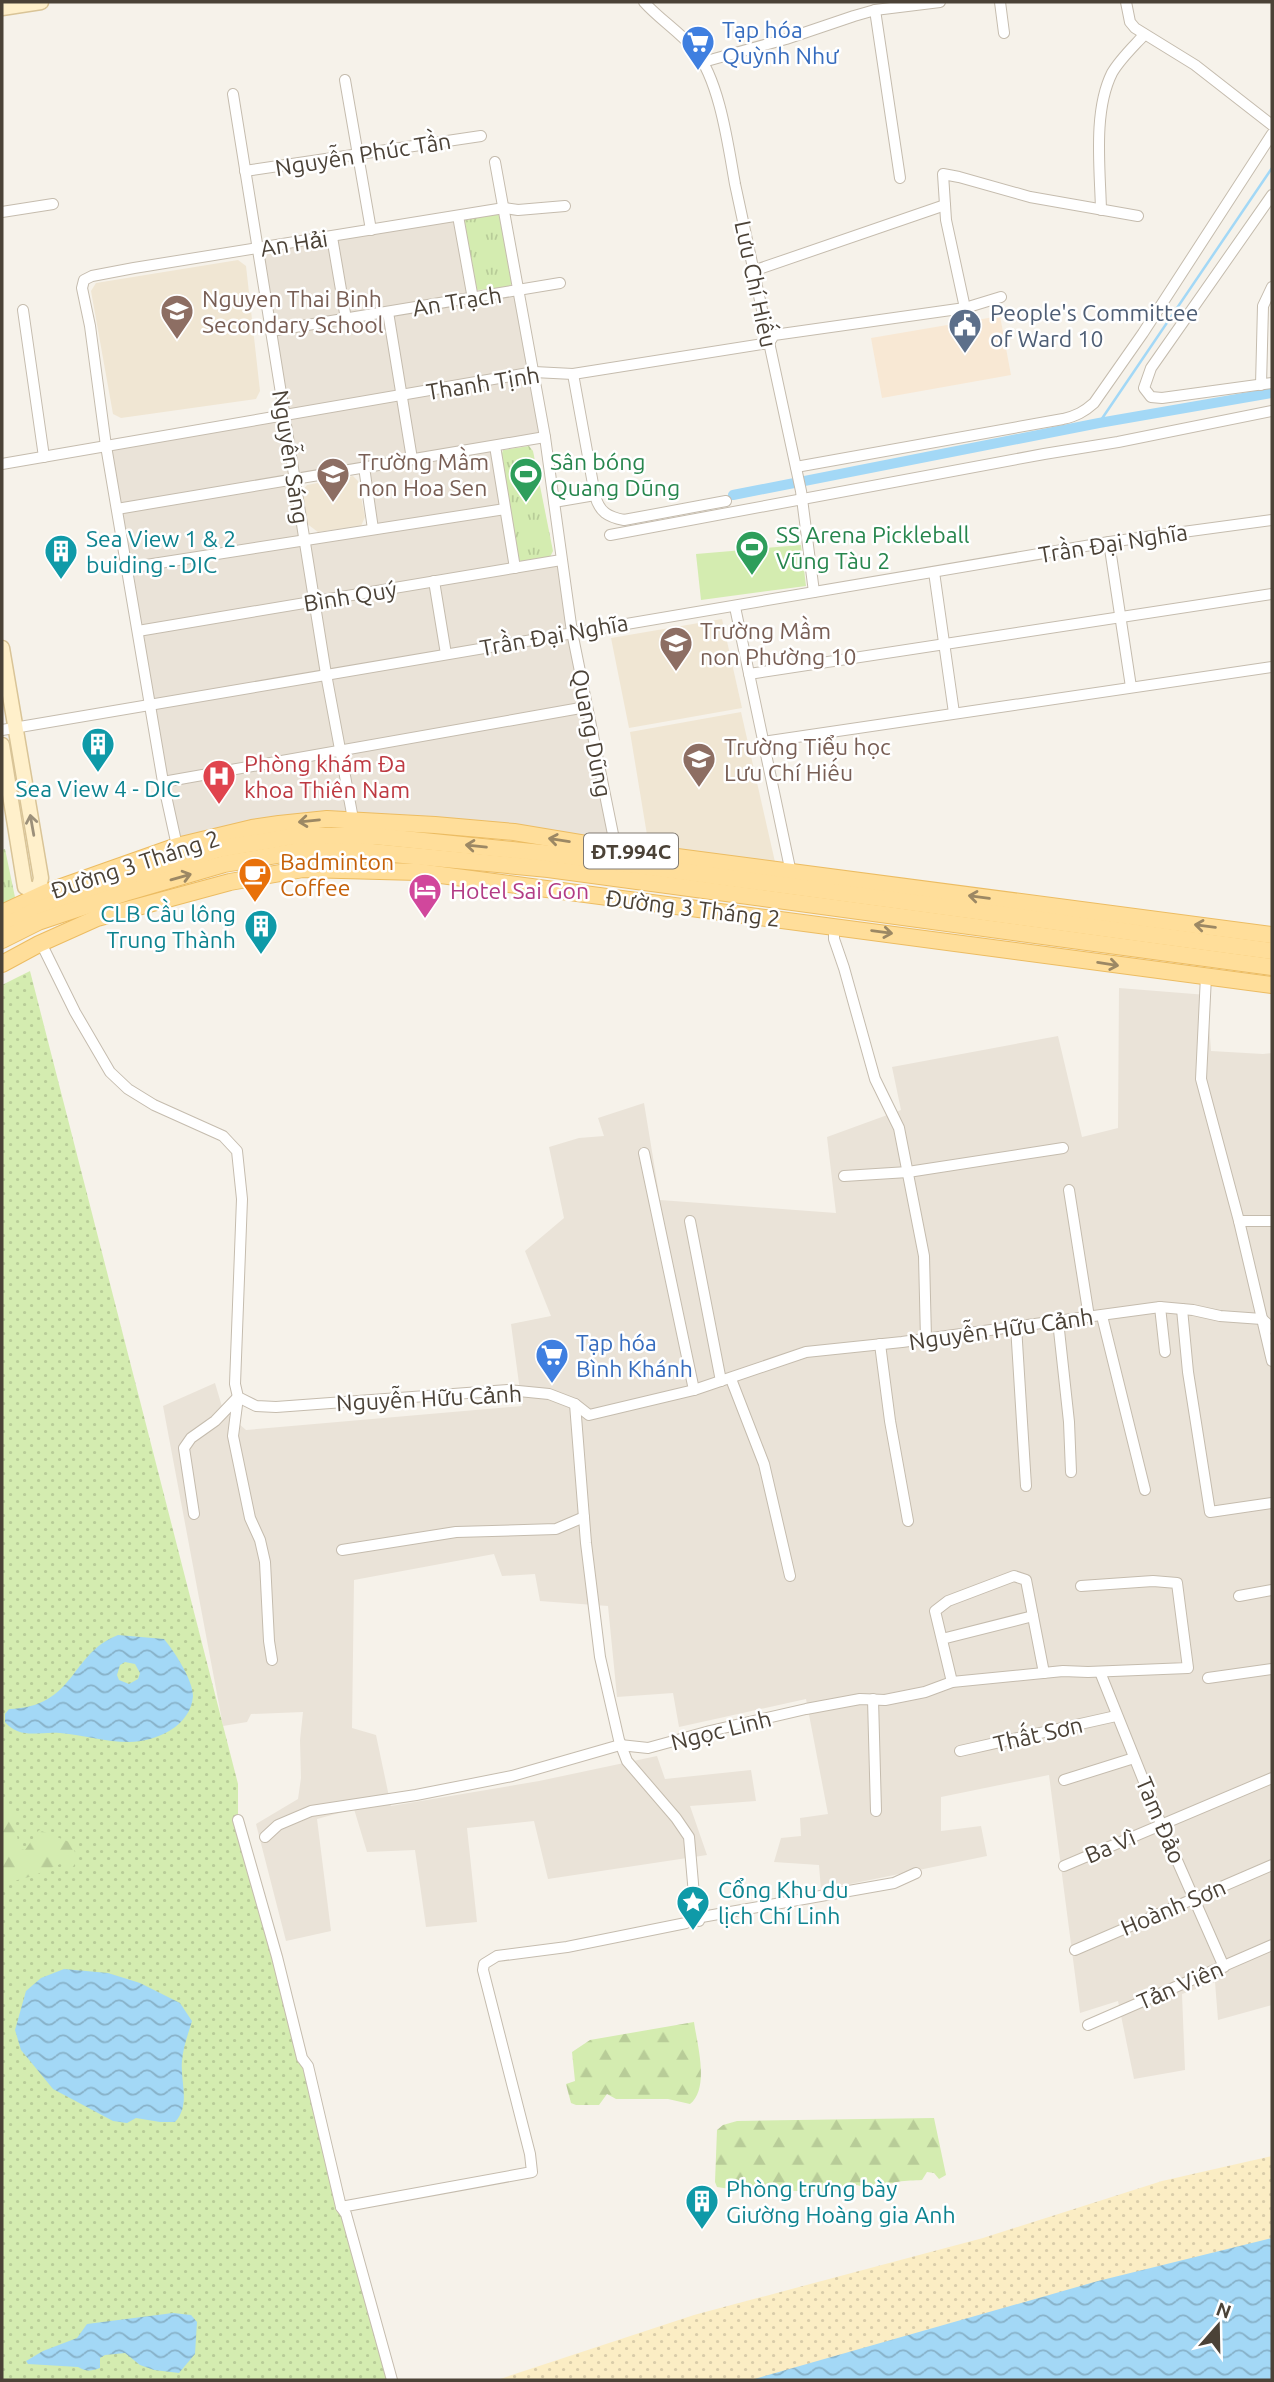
<svg xmlns="http://www.w3.org/2000/svg" width="1274" height="2382" font-family="Ubuntu,sans-serif">
  <defs>
    <pattern id="grass-dots" width="8" height="8" patternUnits="userSpaceOnUse" patternTransform="scale(1.75)"><rect width="8" height="8" fill="#d4ecb0"/><path d="M2 2h.1M6 6h.1" fill="none" stroke="#b8cc98" stroke-width="1.8" stroke-linecap="round"/></pattern>
    <pattern id="forest-firs" width="22" height="20" patternUnits="userSpaceOnUse" patternTransform="scale(1.75)"><rect width="22" height="20" fill="#d4ecb0"/><path d="M5 1l3.5 6h-7zM16 11l3.5 6h-7z" fill="#b8cc98"/></pattern>
    <pattern id="sand-dots" width="8" height="8" patternUnits="userSpaceOnUse" patternTransform="scale(1.75)"><rect width="8" height="8" fill="#fbedc4"/><path d="M2 2h.1M6 6h.1" fill="none" stroke="#d9cca9" stroke-width="1.8" stroke-linecap="round"/></pattern>
    <pattern id="park-tufts" width="24" height="20" patternUnits="userSpaceOnUse" patternTransform="scale(1.75)"><rect width="24" height="20" fill="#d4ecb0"/><path d="M3 7l-1-3M5 7V3M7 7l1-3M15 17l-1-3M17 17v-4M19 17l1-3" fill="none" stroke="#b8cc98"/></pattern>
    <pattern id="water-waves" width="16" height="10" patternUnits="userSpaceOnUse" patternTransform="scale(1.75)"><rect width="16" height="10" fill="#a3d8f6"/><path d="M0 5q4-4 8 0t8 0" fill="none" stroke="#87b1c8"/></pattern>
  </defs>
  <rect width="100%" height="100%" fill="#f6f2ea"/>
  <g fill="#eae3d8" fill-rule="evenodd">
    <path d="M458 216 473 299 519 292 542 436 495 446 515 567 561 560 616 849 353 819 177 846 106 446 284 416 258 249ZM364 467 373 529 305 540 295 479Z"/>
    <path d="M1119 988 1207 995 1211 1051 1263 1054 1272 1053V2005L1218 2020 1215 1982 1182 1994 1185 2070 1134 2079 1118 2001 1080 2013 1049 1775 941 1797V1831L981 1826 987 1856 821 1890 819 1865 774 1862 781 1838 801 1836 800 1818 828 1814 806 1699 679 1727 673 1693 617 1697 608 1606 540 1601 535 1574 502 1576 494 1554 354 1580 352 1728 376 1735 391 1806 539 1781 657 1756 665 1779 751 1770 756 1801 690 1806 707 1855 548 1879 534 1821 467 1828 477 1922 426 1927 415 1850 367 1852 354 1809 317 1819 331 1931 286 1941 256 1824 298 1799 301 1778 300 1740 303 1712 251 1714 247 1722 223 1726 163 1406 215 1383 223 1410 246 1430 522 1406 511 1324 551 1316 525 1251 564 1218 549 1147 579 1138 604 1136 598 1118 644 1103 660 1200 836 1213 827 1137 901 1110 892 1067 1058 1036 1082 1137 1118 1128Z"/>
  </g>
  <path fill="#f8e8d4" d="M1000 316 1011 375 882 398 871 338Z"/>
  <g fill="#f0e6d3">
    <path d="M238 260 246 266 260 391 256 399 121 418 113 414 91 291 96 283Z"/>
    <path d="M353 476 358 481 365 517 361 526 318 532 306 523 302 491 307 485Z"/>
    <path d="M722 619 742 708 629 728 611 638Z"/>
    <path d="M741 712 775 862 649 847 630 732Z"/>
  </g>
  <path fill="url(#grass-dots)" d="M30 971 238 1784V1817L387 2380H2V985Z"/>
  <g fill="url(#forest-firs)">
    <path d="M2 1804 14 1813 19 1849 25 1850 39 1830 72 1843 77 1859 73 1867 60 1864 33 1876 2 1884Z"/>
    <path d="M694 2022C697 2044 710 2088 690 2104L668 2099H616L607 2094 599 2105H576L571 2103 566 2084 575 2081 572 2052 590 2040Z"/>
    <path d="M934 2118 946 2175 939 2179 934 2173 927 2172 922 2180C907 2181 889 2180 878 2191L857 2185 834 2192 730 2189 717 2187 715 2182 717 2130 723 2125 737 2121Z"/>
  </g>
  <path fill="url(#sand-dots)" d="M1272 2156V2310L945 2380H497L694 2315 983 2238 1162 2181Z"/>
  <g fill="url(#park-tufts)">
    <path d="M499 212 513 281 509 288 477 290 463 220Z"/>
    <path d="M529 446 533 451 553 551 549 559 523 563 517 558 501 457 503 450Z"/>
    <path d="M5 849 16 902 2 909V850Z"/>
  </g>
  <path fill="#d4ecb0" d="M801 545 806 586 701 600 696 554Z"/>
  <g fill="url(#water-waves)" fill-rule="evenodd">
    <path d="M118 1635 164 1639C174 1651 193 1680 193 1696 191 1726 156 1742 129 1742 106 1742 83 1735 60 1733 40 1731 20 1740 5 1722V1714L9 1709C76 1707 69 1654 118 1635ZM125 1662 135 1664 140 1673 138 1679 129 1684 119 1680 117 1675 120 1665Z"/>
    <path d="M64 1969 108 1973 140 1983 180 2003 192 2021C188 2034 183 2048 182 2061 180 2081 191 2105 175 2122H160L136 2118 127 2123 113 2121 53 2089 21 2050 15 2030 26 1991 41 1978Z"/>
    <path d="M1272 2238V2380H751L1098 2281Z"/>
    <path d="M173 2313 191 2315 197 2322 195 2354 179 2373 154 2370 140 2365 125 2353 105 2355 100 2358V2368C92 2371 86 2372 78 2367L28 2364 26 2361 43 2351 77 2338 87 2324Z"/>
  </g>
  <g fill="none" stroke-linecap="round" stroke-linejoin="round">
    <path stroke="#a3d8f6" stroke-width="2.5" d="M1099 423 1272 168"/>
    <path stroke="#a3d8f6" stroke-width="10" d="M733 495 1099 423 1272 393"/>
    <defs>
      <g id="minor">
        <path d="M644 2C659 19 680 32 695 50 720 82 728 145 735 184L801 491 814 592"/>
        <path d="M1000 2 1004 33"/>
        <path d="M1126 2 1130 22 1135 28 1195 65 1272 125"/>
        <path d="M875 10 900 178"/>
        <path d="M703 62 786 39 854 16 875 10 940 2"/>
        <path d="M345 80 371 230"/>
        <path d="M233 94 326 674 353 819"/>
        <path d="M495 162 545 437 572 632 616 849"/>
        <path d="M245 171 481 136"/>
        <path d="M1272 195 1151 368 1144 388 1151 397 1162 398 1272 383"/>
        <path d="M1101 210C1100 168 1093 111 1112 73 1120 59 1133 47 1144 35"/>
        <path d="M2 212 53 204"/>
        <path d="M458 216 473 299"/>
        <path d="M332 237 346 319"/>
        <path d="M753 271 945 205"/>
        <path d="M965 308 946 220 943 174 959 177 1030 197 1138 216"/>
        <path d="M23 310 44 457"/>
        <path d="M388 312 412 459"/>
        <path d="M271 331 560 283"/>
        <path d="M573 374 595 495C599 512 608 517 624 520L726 501"/>
        <path d="M1261 385 1263 306 1272 287"/>
        <path d="M495 446 515 568"/>
        <path d="M2 464 534 372 573 374 769 343 774 335 965 308 1001 297"/>
        <path d="M364 467 373 529"/>
        <path d="M796 467 1063 419C1076 416 1084 412 1094 403L1143 333 1272 134"/>
        <path d="M554 502 595 495"/>
        <path d="M117 509 545 437"/>
        <path d="M610 535 1044 454 1118 442 1272 411"/>
        <path d="M1109 542 1131 687"/>
        <path d="M127 568 505 509"/>
        <path d="M934 572 954 713"/>
        <path d="M434 581 446 654"/>
        <path d="M735 607 791 873"/>
        <path d="M138 631 561 560"/>
        <path d="M749 674 1272 594"/>
        <path d="M2 730 1109 542 1272 520"/>
        <path d="M763 742 1272 667"/>
        <path d="M163 782 586 707"/>
        <path d="M177 846 163 782 106 446 90 326 82 288 84 280 92 276 134 268 504 208 518 210 565 206"/>
        <path d="M834 926V939L844 968 875 1079 899 1128 924 1256 926 1339"/>
        <path d="M41 943 75 1012 110 1072 128 1089 154 1105 223 1136 237 1151 242 1199 235 1384 238 1397 256 1406 276 1407 508 1390 549 1394 575 1404 589 1415 694 1390 806 1352 902 1342 1160 1307 1193 1310 1220 1316 1262 1319 1272 1328"/>
        <path d="M1206 976 1201 1079 1239 1221 1272 1361"/>
        <path d="M644 1153 694 1390"/>
        <path d="M844 1176 908 1172 1063 1148"/>
        <path d="M1069 1190 1089 1317"/>
        <path d="M690 1221 721 1381"/>
        <path d="M1239 1221H1272"/>
        <path d="M1160 1307 1165 1352"/>
        <path d="M1182 1309 1188 1372 1210 1512 1272 1503"/>
        <path d="M1102 1316 1145 1490"/>
        <path d="M1058 1321 1069 1422 1071 1472"/>
        <path d="M1016 1326 1026 1486"/>
        <path d="M880 1344 890 1421 908 1521"/>
        <path d="M731 1379 764 1464 790 1576"/>
        <path d="M575 1404 586 1543 600 1657 619 1740 627 1761 676 1818 689 1837 696 1918 699 1921"/>
        <path d="M194 1514 184 1448 191 1438 215 1421 238 1397 233 1436 250 1518 260 1540 265 1562 269 1641 272 1660"/>
        <path d="M342 1550 456 1532 556 1529 584 1517"/>
        <path d="M1239 1596 1272 1590"/>
        <path d="M942 1639 1033 1616"/>
        <path d="M1100 1672 1161 1824 1224 1967"/>
        <path d="M1208 1678 1272 1669"/>
        <path d="M952 1682 935 1611 948 1601 1014 1576 1026 1580 1044 1673"/>
        <path d="M873 1699 876 1811"/>
        <path d="M960 1751 1116 1716"/>
        <path d="M1064 1780 1134 1758"/>
        <path d="M238 1820 277 1957 302 2058 308 2066 341 2207 346 2214 392 2380"/>
        <path d="M265 1837 278 1825 311 1811 416 1795 512 1776 620 1745 648 1748 710 1731 806 1709 860 1699 885 1700 925 1692 952 1682 1063 1671 1088 1672 1188 1668 1177 1583 1153 1581 1081 1586"/>
        <path d="M1064 1866 1272 1778"/>
        <path d="M1075 1950 1272 1865"/>
        <path d="M1088 2025 1272 1945"/>
        <path d="M341 2207 532 2172 530 2154 483 1970 484 1964 497 1956 567 1947 686 1923 696 1918 894 1883 916 1873"/>
      </g>
      <g id="secondary">
        <path d="M2 8 41 2"/>
        <path d="M2 648 41 878 37 897"/>
        <path d="M2 745 25 887 37 891"/>
      </g>
      <g id="primary">
        <path d="M2 913 47 892 177 846 252 828 279 824 327 819 435 825 514 832 616 849 1272 935"/>
        <path d="M2 927 39 909 219 849 295 836H374L552 854 1272 951"/>
        <path d="M2 940 38 922 128 892 224 864 300 851 372 852 548 869 1272 967"/>
        <path d="M2 964 39 944 97 918 230 882 303 869 418 872 1272 985"/>
      </g>
    </defs>
    <use href="#minor" stroke="#c5bcae" stroke-width="12"/>
    <use href="#secondary" stroke="#d9c497" stroke-width="17"/>
    <use href="#primary" stroke="#ecbc62" stroke-width="18"/>
    <use href="#minor" stroke="#fff" stroke-width="10"/>
    <use href="#secondary" stroke="#fff0cb" stroke-width="14"/>
    <use href="#primary" stroke="#ffde9a" stroke-width="16"/>
  </g>
  <defs><path id="oneway-shaft" d="M-6 0H5M1.5-3L5.5 0L1.5 3" fill="none" stroke-width="1.6" stroke-linecap="round" stroke-linejoin="round" transform="scale(1.75)"/></defs>
  <g stroke="#9c8864">
    <use href="#oneway-shaft" transform="translate(309 821) rotate(174)"/>
    <use href="#oneway-shaft" transform="translate(559 840) rotate(-171)"/>
    <use href="#oneway-shaft" transform="translate(476 846) rotate(-174)"/>
    <use href="#oneway-shaft" transform="translate(181 877) rotate(-16)"/>
    <use href="#oneway-shaft" transform="translate(979 897) rotate(-173)"/>
    <use href="#oneway-shaft" transform="translate(1205 926) rotate(-173)"/>
    <use href="#oneway-shaft" transform="translate(882 932) rotate(8)"/>
    <use href="#oneway-shaft" transform="translate(1108 964) rotate(9)"/>
  </g>
  <use stroke="#9c907a" href="#oneway-shaft" transform="translate(32 825) rotate(-100)"/>
  <defs>
    <symbol id="supermarket-pin" viewBox="-11 -11 22 30"><path d="M0 17L-7.5 6A9.5 9.5 0 1 1 7.5 6Z" fill="#3f7fe0" stroke="#fff"/><path d="M-6-5.5h2.5l.6 2H6L4.5 2H-2.5L-4.4-4H-6ZM-1.5 3.2a1.3 1.3 0 1 0 .1 0ZM3 3.2a1.3 1.3 0 1 0 .1 0Z" fill="#fff"/></symbol>
    <symbol id="school-pin" viewBox="-11 -11 22 30"><path d="M0 17L-7.5 6A9.5 9.5 0 1 1 7.5 6Z" fill="#8d6e63" stroke="#fff"/><path d="M0-5L7-2L0 1L-7-2ZM-4 1L0 2.5L4 1V4Q0 6-4 4Z" fill="#fff"/></symbol>
    <symbol id="civic-pin" viewBox="-11 -11 22 30"><path d="M0 17L-7.5 6A9.5 9.5 0 1 1 7.5 6Z" fill="#5c6f8a" stroke="#fff"/><path d="M-.6-6.5H3V-4.5H.6V-3L4-1V1h2V6H-6V1h2V-1L-.6-3ZM-1.2 2.5V6h2.4V2.5Z" fill="#fff"/></symbol>
    <symbol id="stadium-pin" viewBox="-11 -11 22 30"><path d="M0 17L-7.5 6A9.5 9.5 0 1 1 7.5 6Z" fill="#2e9e5b" stroke="#fff"/><path d="M0-5a6.5 5 0 1 0 0 10a6.5 5 0 1 0 0-10ZM-3.5-1.8h7v3.6h-7Z" fill="#fff"/></symbol>
    <symbol id="building-pin" viewBox="-11 -11 22 30"><path d="M0 17L-7.5 6A9.5 9.5 0 1 1 7.5 6Z" fill="#0f9aa8" stroke="#fff"/><path d="M-4-6H4V6H1V3H-1V6H-4ZM-2.5-4.3h1.7v1.8h-1.7ZM.8-4.3h1.7v1.8H.8ZM-2.5-1h1.7V.8h-1.7ZM.8-1h1.7V.8H.8Z" fill="#fff"/></symbol>
    <symbol id="hospital-pin" viewBox="-11 -11 22 30"><path d="M0 17L-7.5 6A9.5 9.5 0 1 1 7.5 6Z" fill="#e0444e" stroke="#fff"/><path d="M-5-5h3v3.5h4V-5h3V5h-3V1.5h-4V5h-3Z" fill="#fff"/></symbol>
    <symbol id="cafe-pin" viewBox="-11 -11 22 30"><path d="M0 17L-7.5 6A9.5 9.5 0 1 1 7.5 6Z" fill="#e8710a" stroke="#fff"/><path d="M-5.5-4.5H6V0H3Q3 3.5 0 3.5H-2.5Q-5.5 3.5-5.5 0ZM3-3.2v2h1.7v-2ZM-6 4.5H4V6H-6Z" fill="#fff"/></symbol>
    <symbol id="hotel-pin" viewBox="-11 -11 22 30"><path d="M0 17L-7.5 6A9.5 9.5 0 1 1 7.5 6Z" fill="#d1479c" stroke="#fff"/><path d="M-6-4.5h1.5V1H6V5H4.5V3h-9V5H-6ZM-4 0a1.8 1.8 0 1 1 3.6 0ZM.5 0V-2.5h3Q6-2.5 6 0Z" fill="#fff"/></symbol>
    <symbol id="sight-pin" viewBox="-11 -11 22 30"><path d="M0 17L-7.5 6A9.5 9.5 0 1 1 7.5 6Z" fill="#0f9aa8" stroke="#fff"/><path d="M0-6L1.8-2.2L6-1.7L2.9 1.2L3.7 5.4L0 3.3L-3.7 5.4L-2.9 1.2L-6-1.7L-1.8-2.2Z" fill="#fff"/></symbol>
  </defs>
  <g fill-rule="evenodd">
    <use href="#supermarket-pin" x="679" y="23" width="38" height="52"/>
    <use href="#school-pin" x="158" y="292" width="38" height="52"/>
    <use href="#civic-pin" x="946" y="306" width="38" height="52"/>
    <use href="#school-pin" x="314" y="455" width="38" height="52"/>
    <use href="#stadium-pin" x="507" y="455" width="38" height="52"/>
    <use href="#stadium-pin" x="733" y="528" width="38" height="52"/>
    <use href="#building-pin" x="42" y="532" width="38" height="52"/>
    <use href="#school-pin" x="657" y="624" width="38" height="52"/>
    <use href="#building-pin" x="79" y="725" width="38" height="52"/>
    <use href="#school-pin" x="680" y="740" width="38" height="52"/>
    <use href="#hospital-pin" x="200" y="757" width="38" height="52"/>
    <use href="#cafe-pin" x="236" y="855" width="38" height="52"/>
    <use href="#hotel-pin" x="406" y="871" width="38" height="52"/>
    <use href="#building-pin" x="242" y="907" width="38" height="52"/>
    <use href="#supermarket-pin" x="533" y="1336" width="38" height="52"/>
    <use href="#sight-pin" x="674" y="1883" width="38" height="52"/>
    <use href="#building-pin" x="683" y="2182" width="38" height="52"/>
  </g>
  <g text-anchor="middle" dominant-baseline="central" stroke-width="5" stroke-linejoin="round" paint-order="stroke">
    <rect fill="#fff" stroke="#817b73" stroke-width="2" x="584" y="833.5" width="94" height="35" rx="5"/>
    <g font-size="21" font-weight="bold" fill="#4b4237">
      <text x="631" y="851">ĐT.994C</text>
    </g>
    <g font-size="23" fill="#366cbe" stroke="#fff" text-anchor="start">
      <text x="722" y="29">Tạp hóa<tspan x="722" dy="26">Quỳnh Như</tspan></text>
      <text x="576" y="1342">Tạp hóa<tspan x="576" dy="26">Bình Khánh</tspan></text>
    </g>
    <g font-size="23" fill="#4b4237" stroke="#fff">
      <text transform="translate(363 154) rotate(-9)">Nguyễn Phúc Tần</text>
      <text transform="translate(294 243) rotate(-9)">An Hải</text>
      <text transform="translate(756 284) rotate(78)">Lưu Chí Hiếu</text>
      <text transform="translate(457 301) rotate(-9)">An Trạch</text>
      <text transform="translate(483 383) rotate(-9)">Thanh Tịnh</text>
      <text transform="translate(291 457) rotate(81)">Nguyễn Sáng</text>
      <text transform="translate(1113 543) rotate(-9)">Trần Đại Nghĩa</text>
      <text transform="translate(350 596) rotate(-9)">Bình Quý</text>
      <text transform="translate(554 635) rotate(-10)">Trần Đại Nghĩa</text>
      <text transform="translate(592 733) rotate(79)">Quang Dũng</text>
      <text transform="translate(135 864) rotate(-18)">Đường 3 Tháng 2</text>
      <text transform="translate(693 908) rotate(7)">Đường 3 Tháng 2</text>
      <text transform="translate(1001 1329) rotate(-8)">Nguyễn Hữu Cảnh</text>
      <text transform="translate(429 1398) rotate(-3)">Nguyễn Hữu Cảnh</text>
      <text transform="translate(721 1730) rotate(-14)">Ngọc Linh</text>
      <text transform="translate(1038 1734) rotate(-13)">Thất Sơn</text>
      <text transform="translate(1161 1820) rotate(67)">Tam Đảo</text>
      <text transform="translate(1110 1846) rotate(-23)">Ba Vì</text>
      <text transform="translate(1173 1907) rotate(-23)">Hoành Sơn</text>
      <text transform="translate(1180 1985) rotate(-23)">Tản Viên</text>
    </g>
    <g font-size="23" fill="#785e54" stroke="#fff" text-anchor="start">
      <text x="202" y="298">Nguyen Thai Binh<tspan x="202" dy="26">Secondary School</tspan></text>
      <text x="358" y="461">Trường Mầm<tspan x="358" dy="26">non Hoa Sen</tspan></text>
      <text x="700" y="630">Trường Mầm<tspan x="700" dy="26">non Phường 10</tspan></text>
      <text x="724" y="746">Trường Tiểu học<tspan x="724" dy="26">Lưu Chí Hiếu</tspan></text>
    </g>
    <g font-size="23" fill="#4e5e75" stroke="#fff" text-anchor="start">
      <text x="990" y="312">People's Committee<tspan x="990" dy="26">of Ward 10</tspan></text>
    </g>
    <g font-size="23" fill="#27864d" stroke="#fff" text-anchor="start">
      <text x="550" y="461">Sân bóng<tspan x="550" dy="26">Quang Dũng</tspan></text>
      <text x="776" y="534">SS Arena Pickleball<tspan x="776" dy="26">Vũng Tàu 2</tspan></text>
    </g>
    <g font-size="23" fill="#0d838f" stroke="#fff" text-anchor="start">
      <text x="86" y="538">Sea View 1 &amp; 2<tspan x="86" dy="26">buiding - DIC</tspan></text>
      <text x="98" y="788" text-anchor="middle">Sea View 4 - DIC</text>
      <text x="236" y="913" text-anchor="end">CLB Cầu lông<tspan x="236" dy="26">Trung Thành</tspan></text>
      <text x="718" y="1889">Cổng Khu du<tspan x="718" dy="26">lịch Chí Linh</tspan></text>
      <text x="726" y="2188">Phòng trưng bày<tspan x="726" dy="26">Giường Hoàng gia Anh</tspan></text>
    </g>
    <g font-size="23" fill="#be3a42" stroke="#fff" text-anchor="start">
      <text x="244" y="763">Phòng khám Đa<tspan x="244" dy="26">khoa Thiên Nam</tspan></text>
    </g>
    <g font-size="23" fill="#c56008" stroke="#fff" text-anchor="start">
      <text x="280" y="861">Badminton<tspan x="280" dy="26">Coffee</tspan></text>
    </g>
    <g font-size="23" fill="#b23c85" stroke="#fff" text-anchor="start">
      <text x="450" y="890">Hotel Sai Gon</text>
    </g>
  </g>
  <rect width="1274" height="2382" fill="none" stroke="#4b4237" stroke-width="7"/>
  <g transform="translate(1218 2326) rotate(20)" stroke="#ffffff" stroke-width="5" paint-order="stroke">
  <path d="M0-5L12 26L0 18L-12 26Z" fill="#4b4237"/>
  <text y="-10" font-size="19" font-weight="bold" text-anchor="middle" fill="#4b4237">N</text>
  </g>
</svg>
